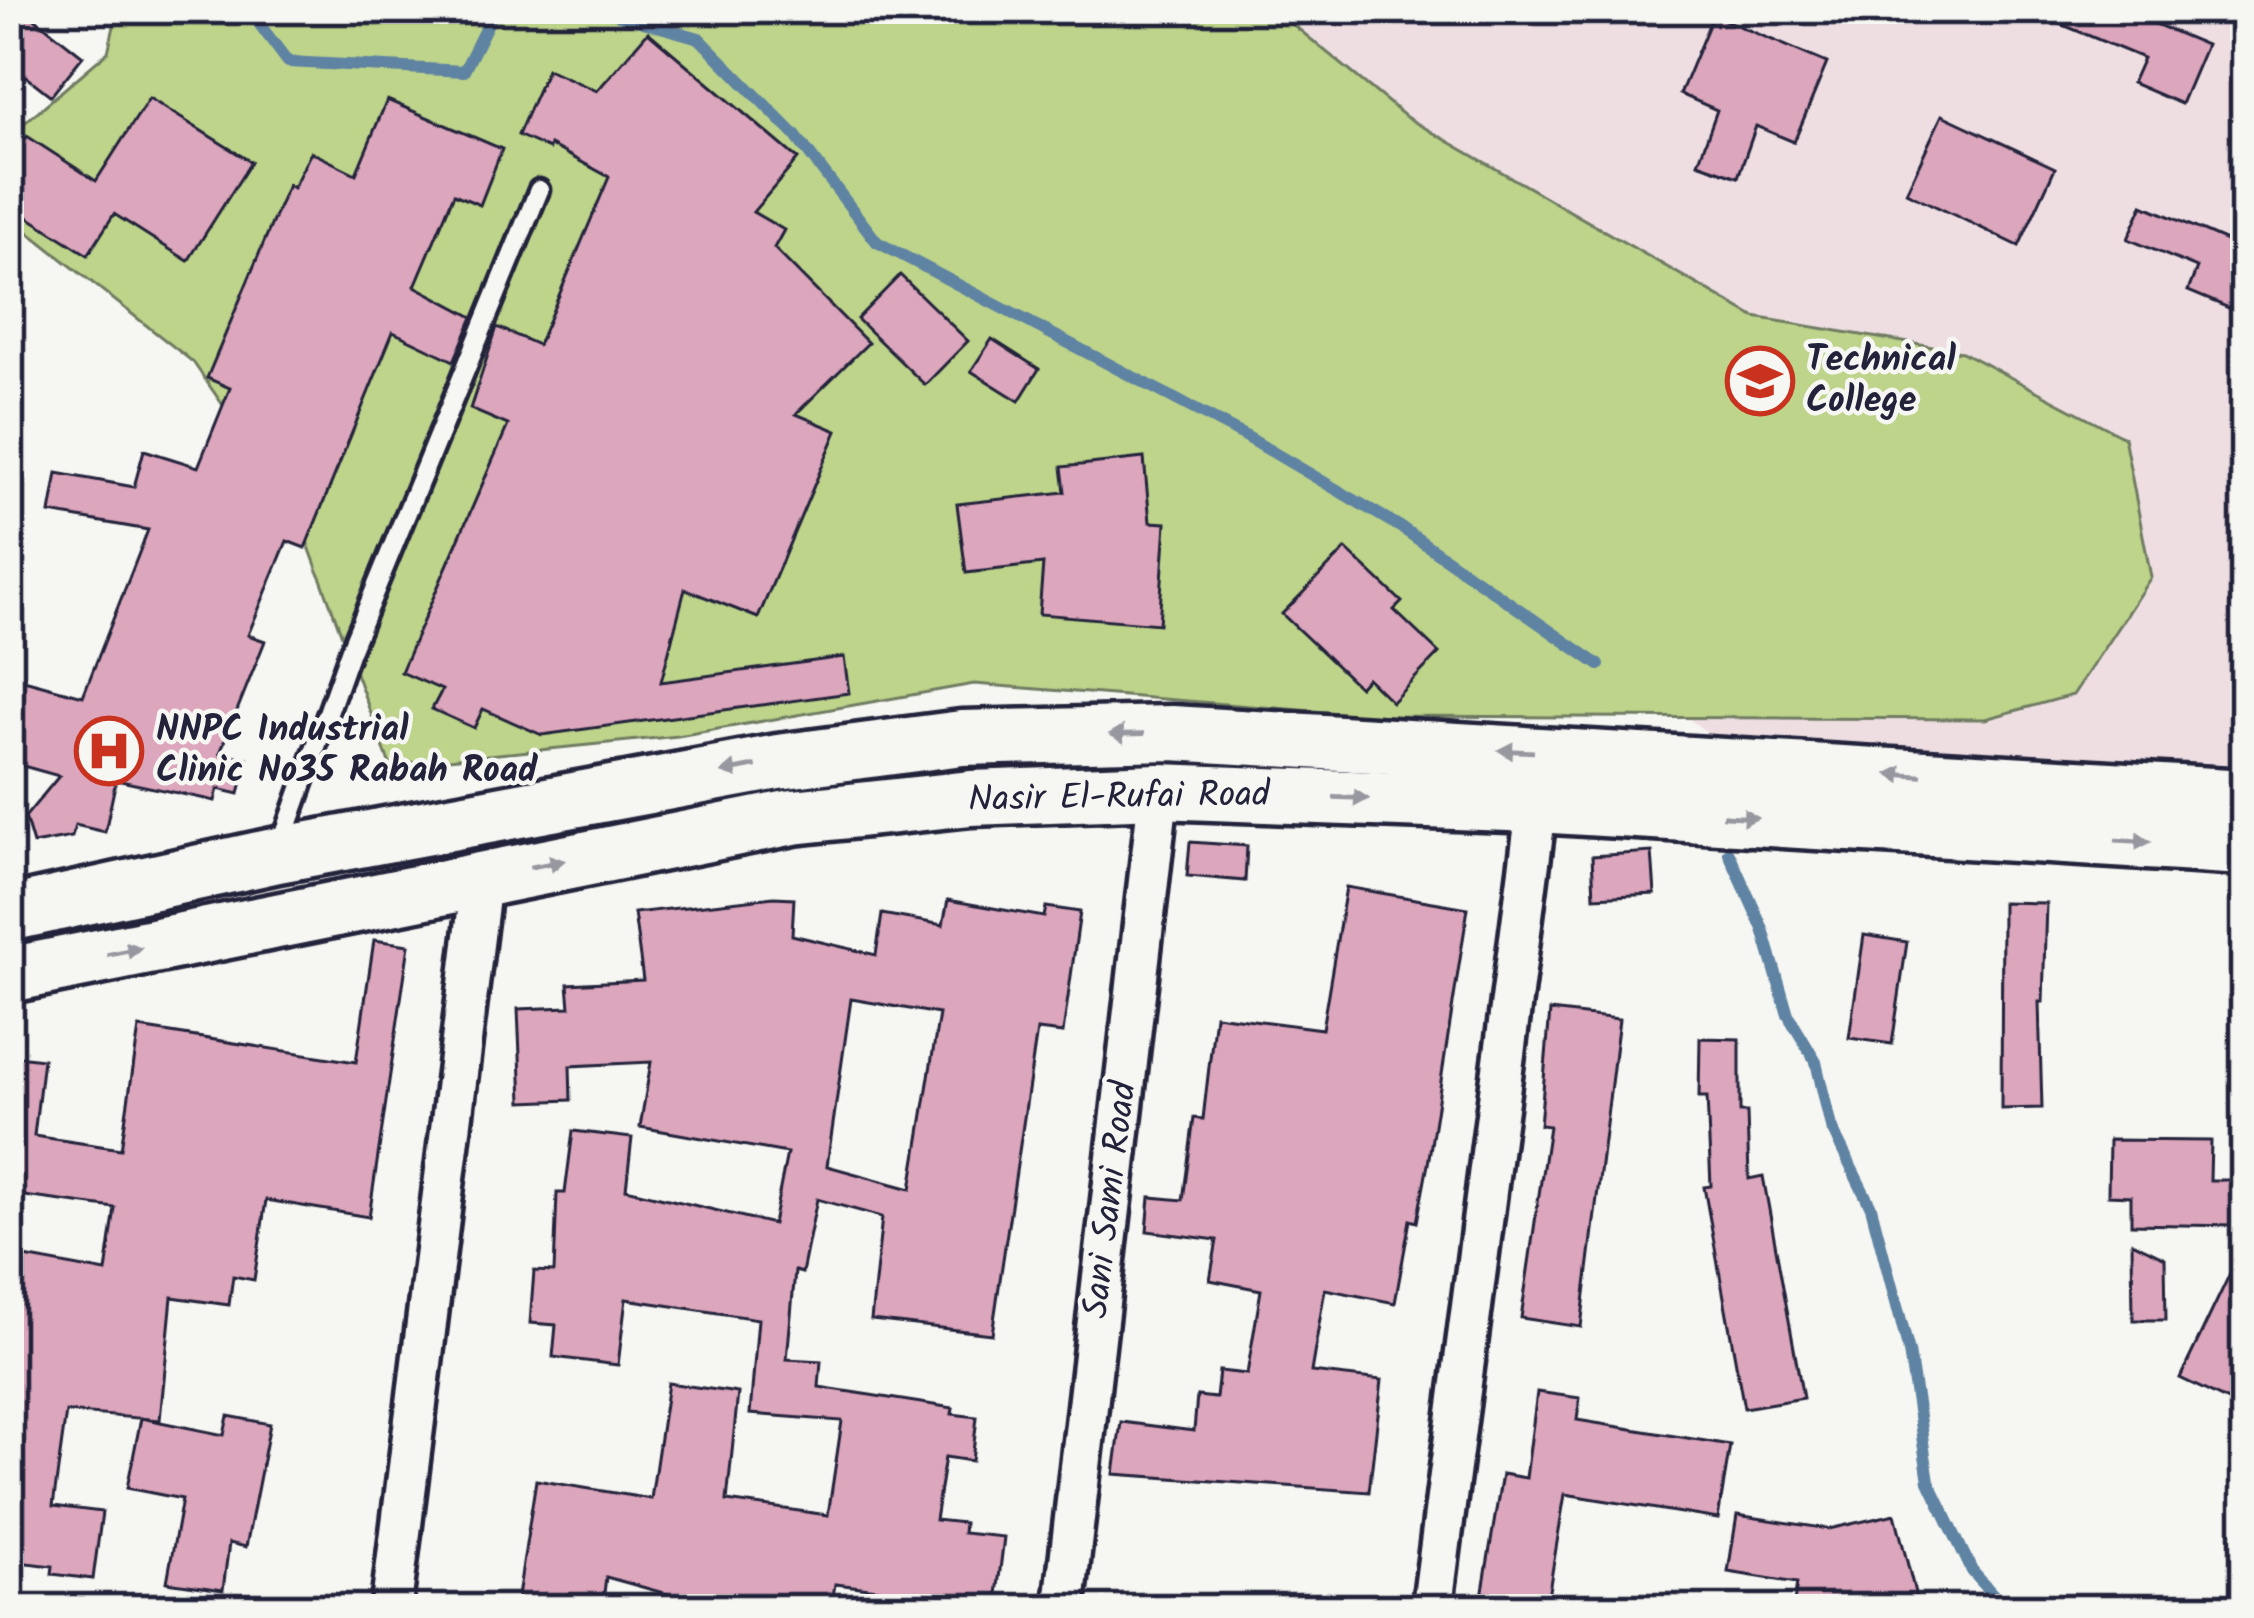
<svg xmlns="http://www.w3.org/2000/svg" width="2254" height="1618" font-family="Kalam,sans-serif">
  <rect width="100%" height="100%" fill="#f6f6f2"/>
  <filter id="ink" filterUnits="userSpaceOnUse"><feTurbulence type="fractalNoise" baseFrequency=".00833" numOctaves="2"/><feDisplacementMap in="SourceGraphic" scale="24" xChannelSelector="R" yChannelSelector="G"/><feConvolveMatrix kernelMatrix="1 2 1 2 8 2 1 2 1" color-interpolation-filters="sRGB"/></filter>
  <g filter="url(#ink)">
    <path fill="#eedee2" d="M821 9H2245V771L1712 736 1520 595Z"/>
    <path fill="#bdd48a" stroke="#707b62" stroke-width="3" d="M118 9H1274L1406 117 1754 317 1962 352 2124 437 2151 577 2073 695 1985 719 1376 716 974 684 678 736 390 765 295 509 193 362 9 217V136L108 52Z"/>
    <g fill="none" stroke-linecap="round" stroke-linejoin="round">
      <g stroke="#5f83a2" stroke-width="12">
        <path d="M248 9 288 62 464 71 495 9"/>
        <path d="M598 9 699 38 795 135 877 242 1247 437 1402 528 1599 665"/>
        <path d="M1729 853 1763 929 1788 1015 1816 1062 1831 1127 1871 1207 1909 1352 1929 1481 1972 1571 2006 1609"/>
      </g>
    </g>
    <g fill="#dca6bc" stroke="#22223b" stroke-width="3" fill-rule="evenodd">
      <path d="M9 9H23L83 56 51 96 9 63Z"/>
      <path d="M2120 9 2206 45 2181 104 2132 83 2143 58 2027 10Z"/>
      <path d="M1713 15 1827 63 1794 142 1756 126 1738 177 1698 163 1717 110 1680 94Z"/>
      <path d="M648 32 798 159 753 212 784 230 774 248 868 343 796 414 837 431 758 618 685 589 661 682 844 657 849 693 542 735 483 709 474 728 432 709 442 690 401 672 508 425 470 409 497 327 538 345 609 177 550 145 549 149 518 135 547 69 597 91Z"/>
      <path d="M149 98 251 162 188 261 114 214 88 255 9 205V164L27 136 96 181Z"/>
      <path d="M387 100 502 149 480 205 454 194 415 286 473 317 454 361 393 332 305 548 287 541 248 635 265 641 220 753 247 758 239 794 218 789 215 801 116 780 105 832 75 825 72 837 33 844 25 817 59 776 9 762V676L83 696 148 530 50 513 57 473 134 487 144 450 198 467 230 388 207 378 288 185 293 188 311 152 356 174Z"/>
      <path d="M1942 115 2055 168 2019 246 1906 192Z"/>
      <path d="M2143 205 2245 249V289L2236 311 2188 291 2197 268 2128 239Z"/>
      <path d="M900 275 968 341 925 385 857 319Z"/>
      <path d="M992 339 1039 369 1019 401 971 371Z"/>
      <path d="M1144 458 1150 522 1166 523 1159 624 1039 614 1043 564 966 573 957 504 1065 492 1062 467Z"/>
      <path d="M1346 549 1402 602 1394 610 1439 653 1392 702 1367 678 1359 687 1282 614Z"/>
      <path d="M1190 842 1247 846 1245 881 1187 876Z"/>
      <path d="M1652 852 1655 894 1594 897 1592 856Z"/>
      <path d="M1346 887 1468 908 1428 1164 1417 1222 1410 1220 1395 1303 1325 1289 1311 1372 1382 1380 1369 1492 1114 1474 1121 1422 1194 1431 1197 1396 1216 1398 1219 1371 1247 1374 1261 1290 1210 1280 1217 1240 1147 1231 1150 1197 1183 1200 1194 1118 1203 1119 1215 1015 1322 1029Z"/>
      <path d="M774 897 794 898 792 935 876 955 882 914 943 925 948 900 1044 917 1046 907 1080 912 1063 1033 1037 1030 992 1334 871 1320 882 1217 817 1199 802 1273 795 1271 787 1359 821 1361 819 1387 953 1408 952 1414 977 1417 972 1461 945 1457 935 1520 964 1523 963 1533 1004 1537 996 1603 835 1584 831 1609H721L606 1577 602 1609H516L536 1480 651 1499 668 1383 738 1393 727 1501 828 1515 842 1421 750 1414 758 1319 626 1299 618 1365 553 1357 556 1325 530 1323 534 1271 554 1272 557 1193H565L573 1131 632 1138 626 1189 773 1224 787 1153 640 1127 651 1062 570 1066 571 1100 522 1102 518 1009 570 1007 568 984 643 980 634 913ZM851 999 939 1014 911 1189 827 1166Z"/>
      <path d="M2002 902 2046 903 2043 1002H2039L2042 1108 2001 1109Z"/>
      <path d="M1864 935 1907 942 1892 1044 1849 1038Z"/>
      <path d="M374 940 409 945 369 1217 266 1200 254 1280 233 1276 229 1305 172 1297 160 1420 66 1412 53 1506 102 1512 93 1579 52 1574 53 1566 9 1561 14 1491 9 1490V1254L106 1272 115 1208 9 1194V1055L43 1059 34 1136 121 1149 139 1028 356 1062Z"/>
      <path d="M1550 1011 1619 1019 1581 1327 1521 1318 1549 1126 1540 1125Z"/>
      <path d="M1700 1038 1740 1039V1112H1747L1749 1179 1763 1176 1803 1398 1744 1408 1704 1187 1711 1186 1707 1097H1699Z"/>
      <path d="M2109 1140 2211 1141 2210 1180H2233L2232 1226 2131 1224V1196L2108 1195Z"/>
      <path d="M2132 1242 2165 1258 2166 1320H2133Z"/>
      <path d="M2245 1242V1409L2180 1378Z"/>
      <path d="M1537 1392 1580 1398 1577 1420 1730 1445 1718 1519 1565 1494 1546 1609H1480L1502 1474 1526 1478Z"/>
      <path d="M228 1416 270 1424 246 1547 229 1543 223 1590 167 1582 182 1499 127 1488 141 1418 224 1435Z"/>
      <path d="M1895 1514 1916 1597 1873 1609H1793L1797 1583 1728 1572 1737 1515 1829 1529Z"/>
    </g>
    <g fill="none" stroke-linecap="round" stroke-linejoin="round">
      <defs>
        <path id="service" d="M281 845 350 651 539 190"/>
        <g id="minor">
          <path d="M391 1609 482 876"/>
          <path d="M1064 1609 1159 791"/>
          <path d="M1432 1609 1537 805"/>
        </g>
        <g id="secondary">
          <path d="M9 914 278 855 778 762 962 738 1172 733 2245 797"/>
          <path d="M9 975 793 817 971 798 1159 791 1537 805 2245 848"/>
        </g>
      </defs>
      <use href="#service" stroke="#22223b" stroke-width="27"/>
      <use href="#minor" stroke="#22223b" stroke-width="48"/>
      <use href="#secondary" stroke="#22223b" stroke-width="63"/>
      <use href="#service" stroke="#f6f6f2" stroke-width="18"/>
      <use href="#minor" stroke="#f6f6f2" stroke-width="39"/>
      <use href="#secondary" stroke="#f6f6f2" stroke-width="54"/>
    </g>
    <defs><path id="oneway-solid" d="M-6-.8H1V-3.2L6.5 0L1 3.2V.8H-6Z" transform="scale(3)"/></defs>
    <g fill="#9797a0">
      <use href="#oneway-solid" transform="translate(1127 734) rotate(179)"/>
      <use href="#oneway-solid" transform="translate(1516 751) rotate(-177)"/>
      <use href="#oneway-solid" transform="translate(739 769) rotate(169)"/>
      <use href="#oneway-solid" transform="translate(1905 775) rotate(-176)"/>
      <use href="#oneway-solid" transform="translate(1351 798) rotate(2)"/>
      <use href="#oneway-solid" transform="translate(1740 817) rotate(4)"/>
      <use href="#oneway-solid" transform="translate(2133 841) rotate(3)"/>
      <use href="#oneway-solid" transform="translate(547 864) rotate(-11)"/>
      <use href="#oneway-solid" transform="translate(124 951) rotate(-12)"/>
    </g>
  </g>
  <defs>
    <symbol id="university-ring" viewBox="-11 -11 22 22"><circle r="9.5" fill="#f6f6f2" stroke="#c8321e" stroke-width="1.5"/><path d="M0-5L7-2L0 1L-7-2ZM-4 1L0 2.5L4 1V4Q0 6-4 4Z" fill="#c8321e"/></symbol>
    <symbol id="hospital-ring" viewBox="-11 -11 22 22"><circle r="9.5" fill="#f6f6f2" stroke="#c8321e" stroke-width="1.5"/><path d="M-5-5h3v3.5h4V-5h3V5h-3V1.5h-4V5h-3Z" fill="#c8321e"/></symbol>
  </defs>
  <g fill-rule="evenodd">
    <use href="#university-ring" x="1722" y="343" width="76" height="76"/>
    <use href="#hospital-ring" x="71" y="713" width="76" height="76"/>
  </g>
  <g text-anchor="middle" dominant-baseline="central" stroke-width="9" stroke-linejoin="round" paint-order="stroke">
    <g font-size="36" font-weight="bold" fill="#22223b" stroke="#f6f6f2" text-anchor="start">
      <text x="1806" y="360">Technical<tspan x="1806" dy="41">College</tspan></text>
      <text x="156" y="730">NNPC Industrial<tspan x="156" dy="41">Clinic No35 Rabah Road</tspan></text>
    </g>
    <g font-size="36" fill="#22223b" stroke="#f6f6f2">
      <text transform="translate(1119 798) rotate(-1)">Nasir El-Rufai Road</text>
      <text transform="translate(1111 1200) rotate(-83)">Sani Sami Road</text>
    </g>
  </g>
  <rect width="2254" height="1618" fill="none" stroke="#f6f6f2" stroke-width="48"/>
  <rect x="24" y="24" width="2206" height="1570" fill="none" stroke="#22223b" stroke-width="4.5" filter="url(#ink)"/>
</svg>
